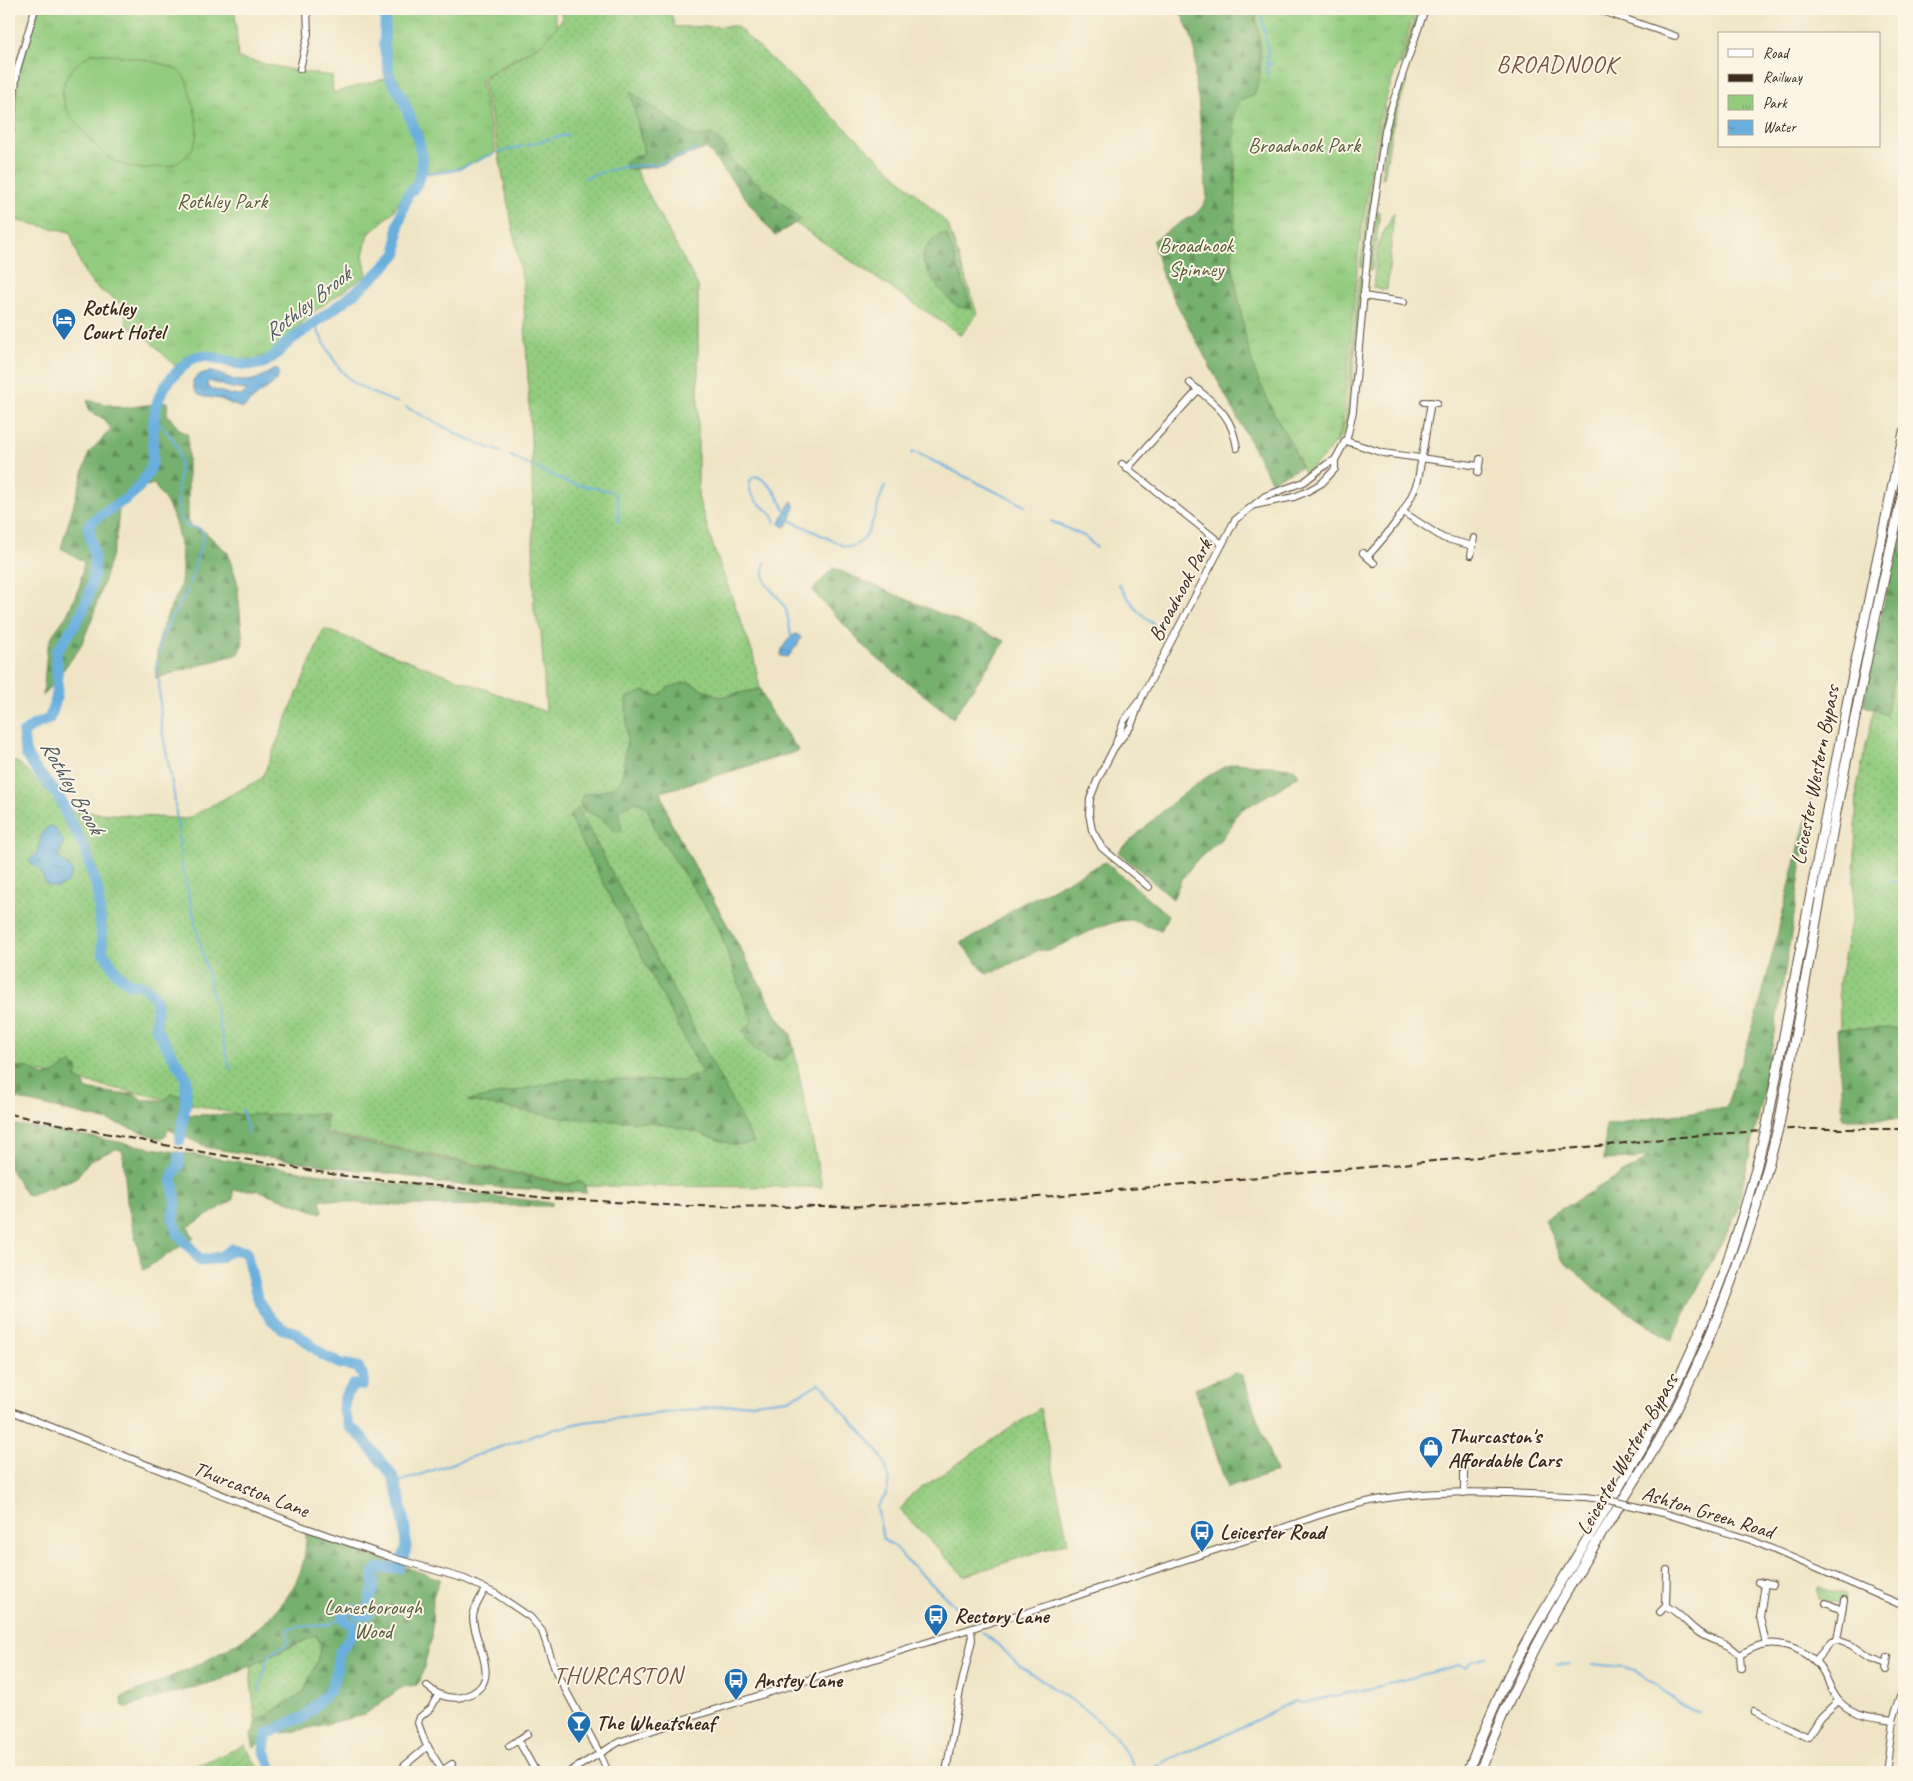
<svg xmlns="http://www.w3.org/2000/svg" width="1913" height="1781" font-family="Caveat,sans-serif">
  <defs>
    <pattern id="grass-dots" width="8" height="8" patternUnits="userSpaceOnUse" patternTransform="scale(1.25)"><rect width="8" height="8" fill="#93cc7f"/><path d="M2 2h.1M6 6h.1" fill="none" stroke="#80af6d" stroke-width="1.8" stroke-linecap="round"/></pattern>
    <pattern id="forest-firs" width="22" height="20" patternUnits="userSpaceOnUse" patternTransform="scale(1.25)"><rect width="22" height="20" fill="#76b06e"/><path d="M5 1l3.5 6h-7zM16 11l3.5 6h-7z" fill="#628f5a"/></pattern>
    <pattern id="park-tufts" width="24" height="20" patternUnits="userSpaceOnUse" patternTransform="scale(1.25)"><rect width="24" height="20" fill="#93cc7f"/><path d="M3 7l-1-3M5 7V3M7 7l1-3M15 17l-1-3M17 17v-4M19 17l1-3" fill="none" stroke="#80af6d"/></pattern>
    <pattern id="garden-furrows" width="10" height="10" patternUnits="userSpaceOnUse" patternTransform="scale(1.25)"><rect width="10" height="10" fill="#93cc7f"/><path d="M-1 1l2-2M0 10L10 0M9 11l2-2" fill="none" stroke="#80af6d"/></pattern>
    <pattern id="water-ripples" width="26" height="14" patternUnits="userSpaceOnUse" patternTransform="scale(1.25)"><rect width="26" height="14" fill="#67afde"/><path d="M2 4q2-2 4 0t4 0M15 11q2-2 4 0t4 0" fill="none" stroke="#568fb3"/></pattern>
  </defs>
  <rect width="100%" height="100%" fill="#fcf5e5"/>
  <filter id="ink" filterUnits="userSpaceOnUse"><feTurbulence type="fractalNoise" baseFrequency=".02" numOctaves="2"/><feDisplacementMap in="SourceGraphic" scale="10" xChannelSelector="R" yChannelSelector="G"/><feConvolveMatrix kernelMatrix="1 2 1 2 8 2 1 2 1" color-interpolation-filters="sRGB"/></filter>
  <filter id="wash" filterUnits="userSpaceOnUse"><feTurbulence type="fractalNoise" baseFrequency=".0096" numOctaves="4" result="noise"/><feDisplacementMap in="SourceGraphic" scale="20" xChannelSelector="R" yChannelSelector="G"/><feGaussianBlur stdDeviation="1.12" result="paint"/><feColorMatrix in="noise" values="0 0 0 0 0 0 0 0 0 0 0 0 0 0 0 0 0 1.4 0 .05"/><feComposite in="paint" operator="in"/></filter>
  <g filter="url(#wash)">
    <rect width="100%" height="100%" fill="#efe5c6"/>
    <g fill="url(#grass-dots)" stroke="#677b4e">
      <path d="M560 9H670L675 27 736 26 945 221 950 231 977 314 961 335 795 223 775 236 707 148 660 165 635 169 698 286V497L714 549 753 654 760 689 720 697 688 682 650 758 670 821 776 1014 791 1035 822 1187 580 1186 9 1066V759L20 764 67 811 187 819 262 778 324 629 546 712 541 632 534 611 532 461 523 283 497 145 483 81 485 78 542 43 562 19Z"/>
      <path d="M1419 9H1422L1402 66 1399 65Z"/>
      <path d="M1404 80 1407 81 1392 129 1384 178H1381L1388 130Z"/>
      <path d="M1385 107 1387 110 1382 130 1375 177 1373 176 1379 129Z"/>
      <path d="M1372 180H1374L1363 267H1360Z"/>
      <path d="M1377 211 1380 212 1372 270H1369Z"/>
      <path d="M1394 212 1387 290 1373 288 1378 243Z"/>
      <path d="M1359 276H1362L1349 416 1346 429 1338 444 1336 443 1346 419Z"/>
      <path d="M1904 635V1028L1840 1031 1839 983 1853 911 1857 787 1874 709 1886 714Z"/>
      <path d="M1040 1408 1068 1542 964 1576 900 1510 911 1495Z"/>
      <path d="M1818 1588 1845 1594 1843 1604 1818 1599Z"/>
      <path d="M316 1635 321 1646 317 1662 303 1693 260 1719 256 1727 251 1681 252 1665Z"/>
    </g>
    <g fill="url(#forest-firs)" stroke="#586d46">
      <path d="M1179 9H1253L1255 12 1260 43V78L1253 96 1234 163 1236 204 1232 262 1246 339 1255 372 1275 415 1293 447 1301 467 1271 481 1163 278 1153 241 1186 219C1195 217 1203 207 1207 198L1198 97C1193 83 1196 68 1195 54 1194 38 1185 23 1179 9Z"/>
      <path d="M630 91 693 136 713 135 724 145 733 162 801 219 775 236 707 148 660 165 627 170 625 161 644 153Z"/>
      <path d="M947 234 972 309C968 308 963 308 960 307 948 303 923 270 923 257 923 248 932 241 938 235Z"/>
      <path d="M87 400 124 408 168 402 167 414 179 429 188 435V522L191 527 204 531 228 553 237 581 243 643 238 654 156 678C156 656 158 638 166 618 170 607 177 597 180 586 186 564 178 523 167 503 163 497 158 491 154 484L138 488 119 509 116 541 93 616 80 648 43 696 47 649 53 634 67 615 80 585 84 562 61 548 89 453 111 429 104 419 89 411Z"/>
      <path d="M1904 508V635L1886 715 1863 705Z"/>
      <path d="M833 568 1005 641 953 718 872 654 812 591Z"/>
      <path d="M688 682 720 697 760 689 769 709 799 751 661 792 670 821 776 1014 791 1035 793 1051 780 1061C763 1059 748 1047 743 1030L752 1021 717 924 655 830 647 807 636 802 619 809 620 822 622 829 619 832 615 831C609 826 603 819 596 816 585 810 575 811 583 795L610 789 622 780 627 738 626 698 644 691 658 696 669 687Z"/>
      <path d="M1236 763 1293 768 1299 775 1277 790 1241 810 1234 818 1232 825 1221 839 1195 862 1181 880 1173 899 1118 852C1145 828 1202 771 1236 763Z"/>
      <path d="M1811 799 1792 929 1764 1092 1736 1214 1671 1341 1596 1290 1562 1259 1544 1219 1649 1158 1604 1160 1606 1125 1726 1107 1758 1012Z"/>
      <path d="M578 808 754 1143 734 1145 689 1130 657 1123 564 1118 468 1101 570 1079 682 1081 702 1072 569 817Z"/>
      <path d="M1105 862 1168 915 1161 931 1130 920 1119 921 1099 927 1051 950H1039L1002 968 986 974 961 943 980 933 1018 906Z"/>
      <path d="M1904 1028V1119H1843L1837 1029Z"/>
      <path d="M71 1063 76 1067 78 1072 75 1078 85 1084V1089L120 1094 134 1093 142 1100H165L172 1094 184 1096 183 1115 327 1114 325 1134 569 1185C575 1181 578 1180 585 1184L586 1193 438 1183 404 1175 349 1169 209 1148 168 1129 166 1136 161 1139 113 1122 9 1097V1066L29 1068 43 1076 53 1075 66 1065Z"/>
      <path d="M9 1124C72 1132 133 1146 196 1155 314 1174 433 1190 553 1203L550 1206 375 1205 323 1199 320 1201 323 1211 320 1213 257 1190H233V1200L188 1227 194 1238 143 1270 127 1201 123 1153 120 1149H115L89 1161 76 1178 30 1195 26 1194 9 1167Z"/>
      <path d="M1235 1373 1242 1375 1276 1472 1227 1488 1195 1388Z"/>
      <path d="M306 1533 440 1579 433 1596 432 1637 420 1681 417 1685 402 1687 364 1715 296 1731 268 1735 254 1748 251 1735 260 1719 303 1693 317 1662 321 1646 316 1635 220 1680 127 1707 123 1706 121 1700 122 1697C193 1668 310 1627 306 1533Z"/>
    </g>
    <g fill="url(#park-tufts)" stroke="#677b4e">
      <path d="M39 9H235L238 58 297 71 332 76 333 93 390 77 384 45 386 9H553L557 26 542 43 483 77 481 81 496 153 453 170 438 173H417L412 186 403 195 394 211 368 235 363 255 367 275 316 310 269 355 245 360 215 353 202 352 187 356 175 366 146 337 127 325C125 295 108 300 92 283 80 270 76 248 70 232L9 219 12 137 20 68Z"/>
      <path d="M1253 9H1416L1378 122 1359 249 1343 422C1338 442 1322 462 1304 473L1293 447 1275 415 1255 372 1246 339 1232 262 1236 204 1234 114 1240 101 1253 96C1266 75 1260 37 1255 12Z"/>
      <path d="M1904 818V876L1895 873Z"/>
    </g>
    <path fill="url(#garden-furrows)" stroke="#677b4e" d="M245 1745 260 1772H182Z"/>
    <path fill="#93cc7f" stroke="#677b4e" d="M93 53C111 54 169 61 181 73 187 78 188 87 190 94 198 119 205 149 175 164 170 166 162 167 156 167 121 173 103 156 82 130 77 123 68 114 65 105 56 83 74 63 93 53Z"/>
    <g fill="url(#water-ripples)" stroke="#516c7e" fill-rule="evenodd">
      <path d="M274 369H277C284 379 265 389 258 395 253 399 248 404 243 408 235 406 230 403 223 400 209 395 193 402 193 380 213 361 224 382 245 381 255 381 266 375 274 369ZM209 381 232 388 247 390 241 396 232 395 208 388 207 383Z"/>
      <path d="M792 501 795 508C791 515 791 522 785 527L780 524 785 511Z"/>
      <path d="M796 634 801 637 798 644 788 657 781 656C780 649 789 637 796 634Z"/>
      <path d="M1900 735 1904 736V757L1902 760 1895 752 1896 738Z"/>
      <path d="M50 826 54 827 64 842 58 855C63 867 79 864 67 883 59 887 54 889 46 884L40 870 29 862V860C46 850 33 837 50 826Z"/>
    </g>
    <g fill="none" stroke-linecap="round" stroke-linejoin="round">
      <g stroke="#67afde" stroke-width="2">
        <path d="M1260 9 1268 50 1266 69 1268 75"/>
        <path d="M1267 64H1273"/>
        <path d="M553 138 568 135"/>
        <path d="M527 145 550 139"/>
        <path d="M500 152 523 146"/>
        <path d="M475 162 493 154"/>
        <path d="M607 171 624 167 659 164 698 150"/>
        <path d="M422 172C438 174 455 172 470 164"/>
        <path d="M585 178 603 172"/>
        <path d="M314 324C326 345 337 373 359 386 371 393 385 398 398 403"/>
        <path d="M406 407 469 440 501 452"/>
        <path d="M154 418C162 426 172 435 176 445 188 472 166 502 187 527H194L201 529 204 535 187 592 169 622 161 641 159 655"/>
        <path d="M911 454 913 452 917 453 1025 506"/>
        <path d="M510 456 569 483 610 491"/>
        <path d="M615 492 618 504 619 522"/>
        <path d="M790 520 844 546C872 552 876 502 885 486"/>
        <path d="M1051 521 1084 536 1097 548"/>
        <path d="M775 522 773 515C762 506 744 495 751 479L756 476C770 481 780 499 786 512"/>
        <path d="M765 562C760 590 773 586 784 606 789 614 789 627 791 636"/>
        <path d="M1118 584 1138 611 1159 629"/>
        <path d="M158 661 161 723 174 794 181 858"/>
        <path d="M181 862 230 1069"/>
        <path d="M1891 881 1904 885"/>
        <path d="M242 1109 248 1134"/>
        <path d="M396 1483 547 1431 584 1422 788 1399 806 1391 819 1383C830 1390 836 1403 844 1413 862 1433 896 1461 887 1491 886 1498 880 1502 877 1507L883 1540 895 1546 904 1558 972 1622"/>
        <path d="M982 1632 1002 1648 1017 1664 1079 1705 1113 1733 1138 1772"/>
        <path d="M1557 1664 1570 1665"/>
        <path d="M1592 1664 1624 1667 1637 1671 1682 1705 1700 1713"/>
        <path d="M259 1693 266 1662 271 1654 287 1644 289 1639 287 1632 289 1628 330 1624 343 1616"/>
        <path d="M1141 1772 1234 1731 1294 1701 1302 1703 1372 1688 1459 1665 1466 1667 1473 1660 1486 1657"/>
      </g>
      <g stroke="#67afde" stroke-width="11">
        <path d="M180 1140 186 1100V1077L156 1029 157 1001 151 992 141 985 129 984 118 974 103 952 98 892 85 849 66 814C65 796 35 774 27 756 24 750 24 741 23 733L34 725 49 719C60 699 58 675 56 652 78 622 96 596 94 556 93 546 90 536 88 526 104 508 131 502 143 481 146 476 151 469 152 464 154 457 152 448 153 441 153 412 156 392 177 372 181 368 186 362 191 359 208 349 235 369 258 364 273 361 280 349 291 340 327 313 367 288 397 253L398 225 407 196 417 184 422 170V157L418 139 404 101 390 77 384 45 386 9"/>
        <path d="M179 1157V1164L172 1178 176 1203 173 1216 177 1232 201 1261 220 1257 232 1249 246 1252 258 1301 272 1320 283 1329 295 1332 323 1355 341 1364 358 1367 364 1378 363 1385H353L345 1397 344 1411 349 1426 362 1437 393 1477 400 1500 405 1529 406 1549 399 1568H378L374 1572V1588L370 1599 368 1614 363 1616 358 1614 355 1610 350 1609 344 1612 343 1619 354 1626 355 1629 339 1653 335 1678 329 1692 303 1718 292 1721 267 1734 264 1749 273 1772"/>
      </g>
    </g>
  </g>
  <g filter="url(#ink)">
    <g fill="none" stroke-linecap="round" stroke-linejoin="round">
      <defs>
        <g id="minor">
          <path d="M1596 9 1675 36"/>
          <path d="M300 69 308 34 307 9"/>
          <path d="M9 144 17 70 35 9"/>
          <path d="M1363 296 1404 302"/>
          <path d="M1190 383C1216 406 1231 412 1237 448"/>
          <path d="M1424 402 1437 403"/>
          <path d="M1346 441 1383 453 1479 466"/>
          <path d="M1122 464 1222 544"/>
          <path d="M1127 469 1198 390"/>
          <path d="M1478 473 1480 459"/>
          <path d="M1255 505 1294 497 1306 492 1322 483 1335 469V460"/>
          <path d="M1403 512 1443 538 1473 546"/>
          <path d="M1363 553 1374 563"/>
          <path d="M1471 555 1474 538"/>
          <path d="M1367 557C1388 534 1408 510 1418 480L1431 402"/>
          <path d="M1116 743 1124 721 1138 702"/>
          <path d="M1149 887 1102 848 1092 830 1089 814 1090 799 1097 781 1114 748 1131 726 1142 697 1235 520 1265 496 1304 482 1327 464 1335 460 1347 438 1353 411 1368 250 1385 131 1392 105 1425 9"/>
          <path d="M9 1410 298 1525 390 1557 465 1579 496 1594 530 1617 542 1631 556 1672 600 1754 608 1772"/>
          <path d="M1464 1471V1493"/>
          <path d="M1663 1513 1751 1540 1904 1606"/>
          <path d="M1758 1582 1773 1585"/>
          <path d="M1765 1583 1760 1617 1766 1644"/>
          <path d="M1826 1603 1842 1610"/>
          <path d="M1666 1606 1667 1570"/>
          <path d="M1660 1612 1666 1606C1682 1614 1688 1626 1701 1634 1717 1644 1725 1640 1740 1655 1748 1650 1756 1646 1765 1644 1783 1641 1810 1652 1820 1667 1828 1677 1830 1692 1839 1701 1852 1716 1875 1717 1893 1720"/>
          <path d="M1837 1640 1844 1600"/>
          <path d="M1740 1655 1741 1668"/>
          <path d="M1815 1661 1831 1642 1837 1640 1851 1645 1868 1657 1887 1664"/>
          <path d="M1886 1670 1888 1657"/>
          <path d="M427 1686C437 1695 448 1700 462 1697 507 1685 474 1646 473 1618 473 1608 481 1598 485 1589"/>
          <path d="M438 1695 431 1708 420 1717 418 1723 425 1742 442 1770"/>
          <path d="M1754 1711 1808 1737 1821 1717 1838 1701"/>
          <path d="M518 1740 528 1734"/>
          <path d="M509 1746 518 1740 536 1772"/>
          <path d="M404 1766 428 1746"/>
          <path d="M440 1772 452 1764"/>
          <path d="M569 1772 619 1742 685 1719 1004 1618 1023 1614C1103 1587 1182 1560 1263 1535 1298 1523 1335 1508 1371 1501 1441 1487 1514 1493 1585 1497"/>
          <path d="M946 1772 960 1691 972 1640 971 1629"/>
          <path d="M1886 1772 1893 1720 1904 1686"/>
        </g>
        <g id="highway">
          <path d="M1767 1125 1848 699 1904 432"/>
          <path d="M1779 1125 1836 812 1875 619 1904 488"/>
          <path d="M1468 1772C1482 1734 1497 1697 1516 1661 1558 1582 1609 1508 1652 1430 1702 1339 1739 1241 1763 1141"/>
          <path d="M1480 1772C1508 1693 1550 1618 1594 1546 1618 1507 1643 1470 1665 1430 1714 1339 1749 1240 1775 1140"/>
        </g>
      </defs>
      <use href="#minor" stroke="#564637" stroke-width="8"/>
      <use href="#highway" stroke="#564637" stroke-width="11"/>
      <use href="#minor" stroke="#fff" stroke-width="6"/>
      <use href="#highway" stroke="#fff" stroke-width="9"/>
      <path stroke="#3b2a1e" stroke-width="2" stroke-dasharray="8 4" stroke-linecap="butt" d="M9 1114 190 1150 337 1175 547 1198 684 1206 827 1207 922 1205 1053 1196 1598 1146 1700 1135 1792 1129H1904"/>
      <defs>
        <path id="minor-bridge" d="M1585 1497 1608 1500 1663 1513"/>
        <g id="highway-bridge">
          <path d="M1775 1140 1779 1125"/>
          <path d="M1763 1141 1767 1125"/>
        </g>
      </defs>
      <use href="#minor-bridge" stroke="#564637" stroke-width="8" stroke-linecap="butt"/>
      <use href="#highway-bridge" stroke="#564637" stroke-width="11" stroke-linecap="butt"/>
      <use href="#minor-bridge" stroke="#fff" stroke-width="6"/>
      <use href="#highway-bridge" stroke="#fff" stroke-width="9"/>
    </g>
  </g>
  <defs>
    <symbol id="hotel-pin" viewBox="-11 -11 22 30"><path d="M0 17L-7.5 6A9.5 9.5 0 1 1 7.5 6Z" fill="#1f6fb2" stroke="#fcf5e5"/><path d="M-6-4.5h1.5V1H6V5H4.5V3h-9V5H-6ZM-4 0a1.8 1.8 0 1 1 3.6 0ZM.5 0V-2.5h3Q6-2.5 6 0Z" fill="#fff"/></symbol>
    <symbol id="shop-pin" viewBox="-11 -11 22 30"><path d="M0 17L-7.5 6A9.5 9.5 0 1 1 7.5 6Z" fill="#1f6fb2" stroke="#fcf5e5"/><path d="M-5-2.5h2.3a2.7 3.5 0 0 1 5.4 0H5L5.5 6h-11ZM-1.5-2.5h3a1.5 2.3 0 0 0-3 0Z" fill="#fff"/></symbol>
    <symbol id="bus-pin" viewBox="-11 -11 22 30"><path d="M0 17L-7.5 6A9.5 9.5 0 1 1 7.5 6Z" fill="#1f6fb2" stroke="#fcf5e5"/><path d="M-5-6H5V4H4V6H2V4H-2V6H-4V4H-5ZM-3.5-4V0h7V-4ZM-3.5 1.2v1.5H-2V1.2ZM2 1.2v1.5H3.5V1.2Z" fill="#fff"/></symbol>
    <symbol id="bar-pin" viewBox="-11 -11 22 30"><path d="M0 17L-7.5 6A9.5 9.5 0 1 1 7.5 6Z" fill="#1f6fb2" stroke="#fcf5e5"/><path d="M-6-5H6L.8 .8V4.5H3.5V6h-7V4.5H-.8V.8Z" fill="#fff"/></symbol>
  </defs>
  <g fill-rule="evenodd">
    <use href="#hotel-pin" x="50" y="306" width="28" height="38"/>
    <use href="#shop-pin" x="1417" y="1434" width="28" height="38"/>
    <use href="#bus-pin" x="1188" y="1518" width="28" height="38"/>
    <use href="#bus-pin" x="922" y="1602" width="28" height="38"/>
    <use href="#bus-pin" x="722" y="1666" width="28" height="38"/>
    <use href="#bar-pin" x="565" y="1709" width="28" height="38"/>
  </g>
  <g text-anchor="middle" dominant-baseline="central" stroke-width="4" stroke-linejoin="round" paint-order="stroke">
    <g font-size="21" fill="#555b3b" stroke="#fcf5e5">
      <text x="1304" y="145">Broadnook Park</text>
      <text x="222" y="201">Rothley Park</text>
      <text x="1196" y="245">Broadnook<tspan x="1196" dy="24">Spinney</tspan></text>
      <text x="373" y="1607">Lanesborough<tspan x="373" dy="24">Wood</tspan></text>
    </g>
    <g font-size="21" font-weight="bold" fill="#3b2a1e" stroke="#fcf5e5" text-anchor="start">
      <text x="82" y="308">Rothley<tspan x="82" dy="24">Court Hotel</tspan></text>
      <text x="1448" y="1436">Thurcaston's<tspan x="1448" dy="24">Affordable Cars</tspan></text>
      <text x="1220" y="1532">Leicester Road</text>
      <text x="954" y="1616">Rectory Lane</text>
      <text x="754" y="1680">Anstey Lane</text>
      <text x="596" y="1723">The Wheatsheaf</text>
    </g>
    <g font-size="21" fill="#3b2a1e" stroke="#fcf5e5">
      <text transform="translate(1180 590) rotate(-62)">Broadnook Park</text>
      <text transform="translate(1815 775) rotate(-79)">Leicester Western Bypass</text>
      <text transform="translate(1627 1454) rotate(-60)">Leicester Western Bypass</text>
      <text transform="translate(251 1489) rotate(21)">Thurcaston Lane</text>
      <text transform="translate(1708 1512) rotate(17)">Ashton Green Road</text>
    </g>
    <g font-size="22" font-style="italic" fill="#4a5961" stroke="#fcf5e5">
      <text transform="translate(307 304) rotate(-38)">Rothley Brook</text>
      <text transform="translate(72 787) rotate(60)">Rothley Brook</text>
    </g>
    <g font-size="24" letter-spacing="1" fill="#735140" stroke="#fcf5e5">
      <text x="1557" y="64">BROADNOOK</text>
      <text x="618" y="1675">THURCASTON</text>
    </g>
  </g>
  <rect width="1913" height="1781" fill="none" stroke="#fcf5e5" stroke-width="30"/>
  <rect x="1718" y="32" width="162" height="115" fill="#fcf5e5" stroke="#afa495"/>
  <rect x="1728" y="49" width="25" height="8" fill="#ffffff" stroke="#afa495"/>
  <text x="1763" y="58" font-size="15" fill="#3b2a1e">Road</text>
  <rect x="1728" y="74" width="25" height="8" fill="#3b2a1e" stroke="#afa495"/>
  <text x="1763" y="82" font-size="15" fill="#3b2a1e">Railway</text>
  <rect x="1728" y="95" width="25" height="15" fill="url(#park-tufts)" stroke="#afa495"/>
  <text x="1763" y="108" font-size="15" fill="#3b2a1e">Park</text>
  <rect x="1728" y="120" width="25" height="15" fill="url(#water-ripples)" stroke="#afa495"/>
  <text x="1763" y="132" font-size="15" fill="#3b2a1e">Water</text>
</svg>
